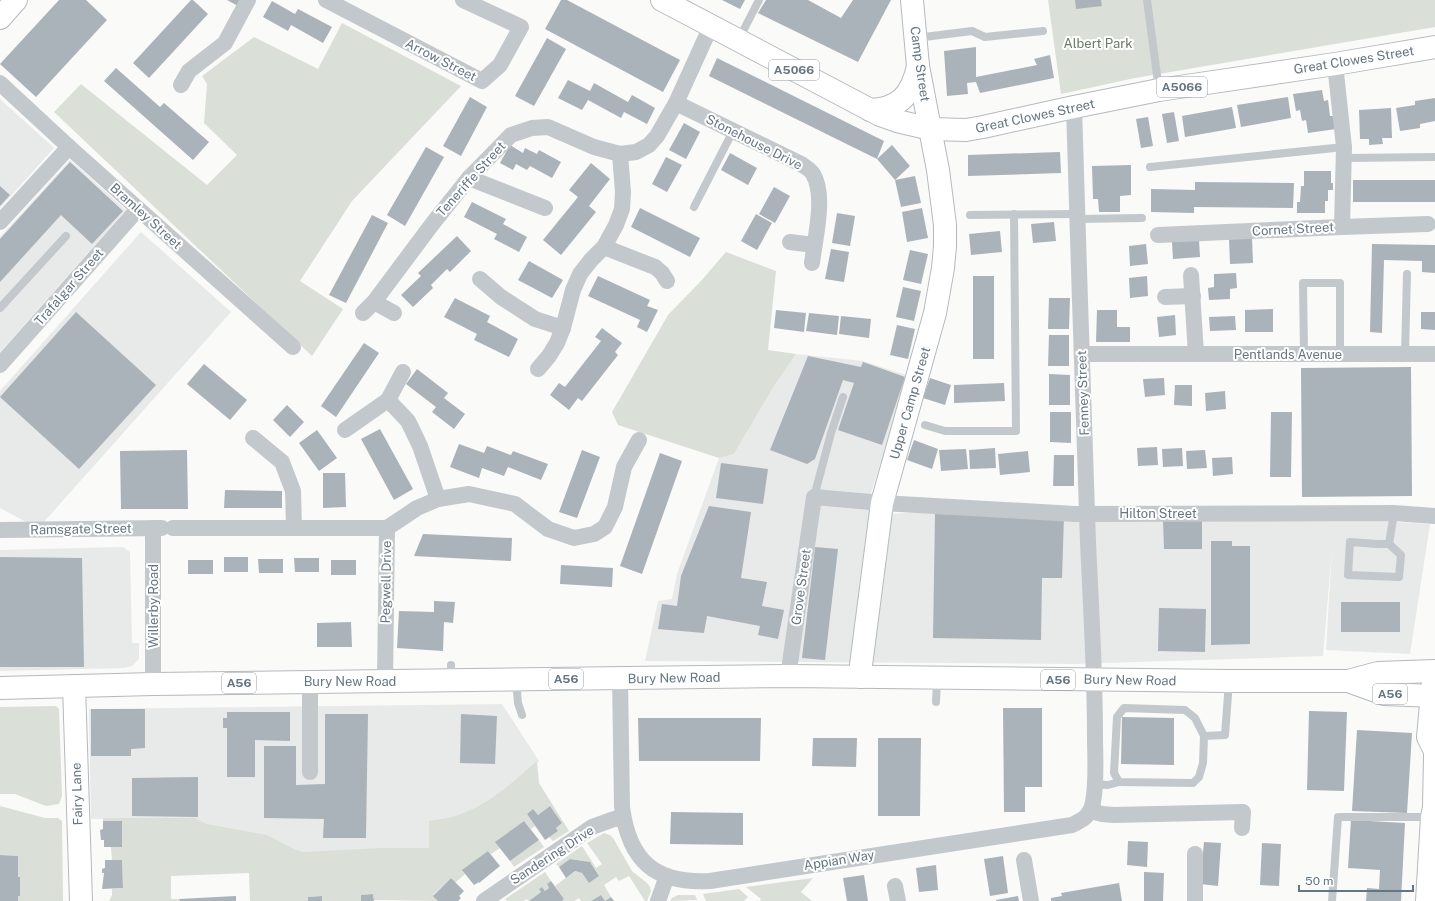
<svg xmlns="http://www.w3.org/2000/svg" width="1435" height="901" font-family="'Public Sans',sans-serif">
  <rect width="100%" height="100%" fill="#fafaf8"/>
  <g fill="#e8e9e9">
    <path d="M0 99 54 148 0 208Z"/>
    <path d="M70 160 126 210 0 352V237Z"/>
    <path d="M141 232 231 312 42 524H30L0 508V391Z"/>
    <path d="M796 354 863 361 909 376 871 493 875 515 934 511 1334 518 1430 524 1410 654 1326 650 1332 549 1323 656 1074 664 645 661 658 601 672 599 677 574 719 458 734 454 774 386Z"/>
    <path d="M123 547 130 552 132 643H139V659L132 666 124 668 0 671V550Z"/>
    <path d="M502 704 539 761 505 790 429 850 303 852 165 818 91 819 89 709Z"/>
  </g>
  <g fill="#dadfd7">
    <path d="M1048 0H1435V27L1135 78 1061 94Z"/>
    <path d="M342 23 461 86 352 201 300 281 343 309 312 356 54 112 81 84 207 185 237 155 204 123 207 84 202 76 254 37 318 69Z"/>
    <path d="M726 252 776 271 768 350 796 354 774 386 734 454 719 458 618 425 612 412 668 315 701 281Z"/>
    <path d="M56 706 59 709 62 796 59 804 46 806 15 794H0V707Z"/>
    <path d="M537 761 539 783 569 831 553 841 549 837 558 831 556 828 562 823 550 806 538 815 533 809 527 814 535 826 531 829 524 821 496 842 500 848 491 854 488 851 463 870 465 874 455 883 451 878 433 895 438 901 374 900 373 894 361 895V901H322L321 896 308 897V901H250L249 873 171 876V899H179L180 901H109L112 895V889L123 888 122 860H112L111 847H122V821H103V818H195L206 824 267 835 294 849 303 852 382 848H429V821C439 819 450 818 459 815 490 804 513 782 537 761Z"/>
    <path d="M0 806 45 818H58L62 821 63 901H18V896L20 895V877H18V856L0 855Z"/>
    <path d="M604 833 610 835 613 838 632 871 647 883 650 887 651 891 647 901H645L629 876 619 881 616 877 604 885 611 897 605 901 601 895 591 901H581L579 898 574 901H562L564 899 555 886 575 871 582 873 589 883 599 876 590 862 570 859 559 867 556 864 582 846 596 868 602 864 587 843Z"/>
    <path d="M539 840 544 847 514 867 510 861Z"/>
    <path d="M545 872 551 881 547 884 549 888 545 891 542 887 539 889 541 892 529 901 526 899 524 901H507L505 899Z"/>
    <path d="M813 878 801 892 812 901H760L761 899 746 887Z"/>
    <path d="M739 889 748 897 744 901H706L703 894Z"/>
    <path d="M678 895H695L697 900 670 901 672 898Z"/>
  </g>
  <g fill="#aab3b9">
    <path d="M59 0H86L107 20 36 97 0 64Z"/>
    <path d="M191 0H193L208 14 149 78 133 63Z"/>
    <path d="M227 0H244L240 7Z"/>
    <path d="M561 0H567L680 60 663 92 545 29Z"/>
    <path d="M722 0H745L740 9Z"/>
    <path d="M766 0H808L841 18 853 0H891L858 62 758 13Z"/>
    <path d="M1075 0H1101L1102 6 1076 9Z"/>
    <path d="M272 1 295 14 298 9 332 27 323 43 291 25 288 31 263 17Z"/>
    <path d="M547 38 566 49 534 106 515 96Z"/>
    <path d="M976 47V77L1037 65 1034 59 1050 55 1054 78 980 93 976 82 967 83 968 94 947 96 944 51Z"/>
    <path d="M717 58 884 141 877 159 709 76Z"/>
    <path d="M116 68 160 107 164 103 209 142 193 160 104 81Z"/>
    <path d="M568 80 590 91 594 83 628 102 632 95 655 108 647 124 624 112 621 118 588 100 582 110 558 98Z"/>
    <path d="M1322 90 1324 101 1328 100 1330 116H1334L1336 129 1308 133 1306 120 1302 121 1300 110 1296 111 1293 94Z"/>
    <path d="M470 97 487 107 461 156 443 146Z"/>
    <path d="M1288 97 1291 118 1241 127 1237 105Z"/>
    <path d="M1435 98V121L1420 124V128L1400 131 1396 108 1415 105V101Z"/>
    <path d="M1232 107 1236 128 1185 137 1182 116Z"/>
    <path d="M1391 108 1392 138H1382L1383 144 1369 145V139H1360L1359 110Z"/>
    <path d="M1174 112 1179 141 1167 143 1162 114Z"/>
    <path d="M1148 117 1153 146 1141 148 1136 119Z"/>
    <path d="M684 123 700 132 686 159 669 150Z"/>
    <path d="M510 145 523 153 525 148 537 154 539 150 561 162 552 178 530 166 527 170 516 164 513 170 500 163Z"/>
    <path d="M892 145 910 166 895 180 877 159Z"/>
    <path d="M426 147 444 157 405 226 387 215Z"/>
    <path d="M1060 152 1061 173 968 176V155Z"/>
    <path d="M730 153 757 168 748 185 721 170Z"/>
    <path d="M666 157 682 165 667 192 652 184Z"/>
    <path d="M70 162 123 211 92 244 61 215 0 282V239Z"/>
    <path d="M591 163 610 179 589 206 596 212 561 255 543 240 578 197 569 190Z"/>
    <path d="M1131 165V195L1120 196V212H1099L1098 199H1093L1092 166Z"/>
    <path d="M1304 171H1331V183H1333V190H1328V201H1325V213H1297V202H1300L1301 186H1304Z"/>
    <path d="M915 176 921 203 901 207 895 180Z"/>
    <rect x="1353" y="180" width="82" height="22"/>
    <path d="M1195 182 1294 183 1293 208 1194 207V213L1151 212V189L1195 190Z"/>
    <path d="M0 186 10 195 0 206Z"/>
    <path d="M774 187 790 196 775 223 759 214Z"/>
    <path d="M472 202 506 219 503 224 527 237 519 252 494 239 497 234 464 217Z"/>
    <path d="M640 208 700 238 690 257 631 227Z"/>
    <path d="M922 208 928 238 907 242 902 212Z"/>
    <path d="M837 213 855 216 850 246 832 243Z"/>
    <path d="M756 214 772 223 757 250 741 241Z"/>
    <path d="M372 215 388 223 346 303 329 295Z"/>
    <path d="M1054 222 1056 241 1033 243 1031 224Z"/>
    <path d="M1000 231 1002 252 971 255 969 234Z"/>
    <path d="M457 236 471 251 450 272 447 269 431 285 433 288 413 307 401 295 421 276 418 273Z"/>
    <path d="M1252 238 1253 263 1230 264 1229 239Z"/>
    <path d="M1199 240 1200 257 1173 259 1172 242Z"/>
    <path d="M1146 244 1148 264 1130 266 1129 246Z"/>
    <path d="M1372 244 1435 245V273L1422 272V261L1384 260 1382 333 1370 332Z"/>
    <path d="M831 249 849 252 844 282 825 279Z"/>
    <path d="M910 250 928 254 921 284 903 280Z"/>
    <path d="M529 261 563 280 552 298 518 280Z"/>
    <path d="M1236 273 1237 288 1230 289V299L1209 300 1208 288 1214 287V274Z"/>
    <path d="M598 276 650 300 647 306 658 310 647 332 637 327 640 320 588 296Z"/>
    <rect x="973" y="276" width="21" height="83"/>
    <path d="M1147 276 1148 296 1130 298 1129 278Z"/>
    <path d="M903 287 921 291 914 321 896 317Z"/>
    <path d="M455 298 490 316 487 322 518 339 509 357 474 340 477 334 444 317Z"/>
    <path d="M1049 298H1070L1069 329H1048Z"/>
    <path d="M1273 309V332H1245V310Z"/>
    <path d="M776 310 806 313 804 332 774 328Z"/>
    <path d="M1097 310H1117V327H1130V342H1096Z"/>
    <path d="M76 312 156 385 79 469 0 397Z"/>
    <path d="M1421 312H1435V330L1421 329Z"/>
    <path d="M809 313 839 316 837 335 806 331Z"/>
    <path d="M1175 315 1176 335 1159 337 1157 317Z"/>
    <path d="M841 316 871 319 869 338 839 334Z"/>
    <path d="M1235 316 1236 330 1210 331 1209 317Z"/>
    <path d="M897 325 915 329 908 359 890 355Z"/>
    <path d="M602 328 622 343 615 352 618 355 582 401 578 398 569 410 550 395 559 383 565 387 601 341 595 337Z"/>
    <path d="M1049 335H1069V366H1048Z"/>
    <path d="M364 343 379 353 336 417 321 406Z"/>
    <path d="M808 356 861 367 863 362 905 377 882 445 838 430 854 383 843 380 815 459 807 464 770 450Z"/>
    <path d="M204 364 247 400 230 420 187 384Z"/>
    <path d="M1411 367 1412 496 1302 497 1301 368Z"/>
    <path d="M417 369 448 393 444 398 465 414 454 429 432 412 436 407 406 384Z"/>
    <path d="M1049 374 1070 375V405H1049Z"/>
    <path d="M930 378 951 385 945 405 923 398Z"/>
    <path d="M1164 378 1165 395 1145 397 1143 379Z"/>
    <path d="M1004 383 1005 401 954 403V385Z"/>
    <path d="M1175 385H1192V406L1174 405Z"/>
    <path d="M1225 391 1226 409 1206 411 1205 393Z"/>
    <path d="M287 405 304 422 290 437 273 420Z"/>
    <path d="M1050 412H1071V443L1050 442Z"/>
    <path d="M1271 412H1292L1291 477H1270Z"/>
    <path d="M380 429 413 489 394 500 361 439Z"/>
    <path d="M317 430 337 458 319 471 299 443Z"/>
    <path d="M914 440 938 449 932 469 907 460Z"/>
    <path d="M459 444 484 453 487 446 511 455 513 451 548 464 541 480 508 467 504 476 482 468 479 478 450 467Z"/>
    <path d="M1157 447 1158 465 1138 466 1137 448Z"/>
    <path d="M995 448 996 468 970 469 969 450Z"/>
    <path d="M1182 448 1183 466 1163 467 1162 449Z"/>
    <path d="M966 449 968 469 941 471 939 450Z"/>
    <path d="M187 450 188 509H121L120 451Z"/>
    <path d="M582 450 600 457 577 518 559 512Z"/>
    <path d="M1205 450 1207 468 1187 469 1186 451Z"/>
    <path d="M1028 451 1030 472 1000 475 998 454Z"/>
    <path d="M660 453 682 461 642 574 620 566Z"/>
    <path d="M1054 455H1074V486H1053Z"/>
    <path d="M1232 457 1233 474 1213 476 1212 458Z"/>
    <path d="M721 463 768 469 763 504 716 498Z"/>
    <path d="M323 473H345L346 507 323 508Z"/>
    <path d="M225 490 282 491V508H224Z"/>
    <path d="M709 506 751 512 741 578 767 582 762 606 784 610 778 639 758 635 760 626 707 616 704 633 658 629 662 604 677 606 681 576Z"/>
    <path d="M935 514 1064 516 1062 578H1042L1041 640 933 638Z"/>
    <path d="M1163 521H1202V549H1164Z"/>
    <path d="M423 534 512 538 511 561 414 556Z"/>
    <path d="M1211 541H1232V546H1250V644L1211 645Z"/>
    <path d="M815 547 838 549 825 660 802 658Z"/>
    <path d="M0 557 82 558 84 667H0Z"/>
    <rect x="224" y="557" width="24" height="15"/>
    <path d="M294 558H319V572H295Z"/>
    <path d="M258 559H283V573H259Z"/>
    <rect x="188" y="560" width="25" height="14"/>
    <rect x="331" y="560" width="25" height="15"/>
    <path d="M561 565 613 568 612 587 560 584Z"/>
    <path d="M434 601 455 602 453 623 444 622 443 651 397 648 399 611 434 612Z"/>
    <rect x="1341" y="602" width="59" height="30"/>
    <path d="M1159 608 1206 609 1205 652 1158 651Z"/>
    <path d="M351 622 352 647H317V623Z"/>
    <path d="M1003 708H1042V787H1025V812H1004Z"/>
    <path d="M91 709H145V748L131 749V756H91Z"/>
    <path d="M1309 711 1347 712 1344 791 1307 790Z"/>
    <path d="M227 712H290V741L255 740V777H227V728H223V718H227Z"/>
    <path d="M325 714H368L366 838H323L324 819 264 818V746H296V785L325 784Z"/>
    <path d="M461 714 497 716 495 764 460 763Z"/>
    <path d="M1122 717 1174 718V765L1121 764Z"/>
    <path d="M638 718H761L760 761H639Z"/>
    <path d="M1357 730 1412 733 1407 813 1352 811Z"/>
    <path d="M813 738H857L856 767 812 766Z"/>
    <path d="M878 738H921L920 816H878Z"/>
    <path d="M198 777V817L132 816V778Z"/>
    <path d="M550 806 562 823 556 828 558 831 545 840 527 814 533 809 538 815Z"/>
    <path d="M671 812 743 813V845L670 844Z"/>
    <path d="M1351 820 1405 823 1401 901H1366L1367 888 1379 889 1380 870 1348 868Z"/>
    <path d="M103 821H122V847H104V840H101L100 830 103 829Z"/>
    <path d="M524 821 539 840 510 861 495 842Z"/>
    <path d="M1128 841 1148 842 1147 867 1127 865Z"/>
    <path d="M1204 842 1221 843 1218 886 1200 884Z"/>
    <path d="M1262 843 1281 844 1279 886 1260 885Z"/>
    <path d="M488 851 500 866 479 883V882L474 885 462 870Z"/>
    <path d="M0 855 18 856V877H20V896H18V901H0Z"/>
    <path d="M1003 856 1008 893 990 896 984 859Z"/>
    <path d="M570 859 590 862 599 876 589 883 582 873 575 871 566 878 559 867Z"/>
    <path d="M105 860H122L123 888 102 889 104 873H102V869L105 868Z"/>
    <path d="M936 865 938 890 919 892 916 868Z"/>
    <path d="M1144 872 1164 873 1163 901H1144Z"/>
    <path d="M864 875 868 901H847L843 878Z"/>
    <path d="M451 878 464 891 459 896 461 898 458 901H438L433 896Z"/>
    <path d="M551 881 564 899 562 901H529L541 892 539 889 542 887 545 891 549 888 547 884Z"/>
    <path d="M1119 883 1122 901H1051V898L1062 896 1061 893Z"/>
    <path d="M373 894 374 901H361V895Z"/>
    <path d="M601 895 605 901 611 897 614 901H591Z"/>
    <path d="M236 896V901H180L179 899Z"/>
    <path d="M322 896V901H308V897Z"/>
    <path d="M1018 896 1019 901H996V900Z"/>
  </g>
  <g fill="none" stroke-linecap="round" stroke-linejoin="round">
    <defs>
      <g id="secondary">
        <path d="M0 18 16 0"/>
        <path d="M870 110C900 109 912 94 918 66"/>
        <path d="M861 677V665L882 503 935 313 943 268 945 246V225L938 170 918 66 912 0"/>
        <path d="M74 686 81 901"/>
      </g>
      <path id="primary" d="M662 0 880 115 897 121 931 129 966 130 983 127 1074 107 1159 90 1335 64 1435 47"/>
      <g id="highway">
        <path d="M1348 681 1384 694 1435 696"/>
        <path d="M1433 682 1428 737 1435 751"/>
        <path d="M0 688 153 684 790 676 1229 681H1348L1378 673 1435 671"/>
        <path d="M1427 901 1432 817 1434 807 1435 756"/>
      </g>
    </defs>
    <use href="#secondary" stroke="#b3babf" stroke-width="24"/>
    <use href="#primary" stroke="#b5babe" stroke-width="24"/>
    <use href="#highway" stroke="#b4b9bd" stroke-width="24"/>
    <g stroke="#c3c8cc" stroke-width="8">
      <path d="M1147 0 1159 90"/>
      <path d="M916 38 972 31 985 37 1043 31"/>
      <path d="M739 39 759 0"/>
      <path d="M1345 158 1435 157"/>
      <path d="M1150 167 1344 147"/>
      <path d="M694 207 733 131"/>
      <path d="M970 215 1078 214"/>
      <path d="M1078 219 1142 218"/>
      <path d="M0 308 66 236"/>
      <path d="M1304 354 1303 283H1340V354"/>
      <path d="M1405 354 1407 274"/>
      <path d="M925 425 945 431H1016L1014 214"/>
      <path d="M814 497 831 433 843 397"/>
      <path d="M1350 542 1378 544H1389L1401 555 1399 577 1348 575Z"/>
      <path d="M1389 544 1394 513"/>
      <path d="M451 680V665"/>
      <path d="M516 680 518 703 522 715"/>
      <path d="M936 702 937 679"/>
      <path d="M1124 708 1185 710 1195 718 1204 736 1203 763 1199 777 1193 783 1119 782 1114 773 1117 717Z"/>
      <path d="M1204 736 1225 735 1229 682"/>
      <path d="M1094 784 1108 785 1119 782"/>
      <path d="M1332 901 1338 817H1431"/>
    </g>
    <g stroke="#c3c8cc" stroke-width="16">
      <path d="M326 0 482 81 500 65 521 27 463 0"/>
      <path d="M1335 64 1344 147 1342 227"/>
      <path d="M0 83 69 147 293 347"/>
      <path d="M181 85 189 71 225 43 248 0"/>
      <path d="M676 103 801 164C805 167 811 170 813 174 826 195 815 238 812 263"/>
      <path d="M469 178 545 208"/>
      <path d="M0 222 69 147"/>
      <path d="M1158 235 1342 227 1428 224"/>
      <path d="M790 242 814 245"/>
      <path d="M604 247 655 267 662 273 667 281"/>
      <path d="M1191 275 1196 354"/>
      <path d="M480 279 501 297 535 319 563 328"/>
      <path d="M1165 297 1193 296"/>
      <path d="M374 302 394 313"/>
      <path d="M363 313 374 302 433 223 469 178 511 135 532 128 548 127 594 147 620 154 636 152 649 145 657 136 676 103 711 26"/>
      <path d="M1082 354H1136"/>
      <path d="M1140 354H1435"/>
      <path d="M0 365 138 209"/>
      <path d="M538 369 549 356 557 343 563 328 573 290 580 274 591 260 604 247 616 225 622 209 623 192 620 154"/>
      <path d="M388 400 403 372"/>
      <path d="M345 430 388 400 408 421 420 446 438 499"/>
      <path d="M253 438 282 462 293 491 294 527"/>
      <path d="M153 528V684"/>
      <path d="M173 528H387"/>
      <path d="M0 530 162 528"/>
      <path d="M790 676V663L814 497 882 503 1075 514 1394 513 1435 516"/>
      <path d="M620 678 622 807C629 861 655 884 710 881L1072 825C1083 820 1091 815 1093 802 1097 782 1095 757 1095 736 1095 671 1091 607 1088 542 1082 397 1079 252 1074 107"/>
      <path d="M385 681 387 528 417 508 438 499 469 494 515 504 548 529 574 538 594 534 605 527 615 507 624 467 639 440"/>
      <path d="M310 772V682"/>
      <path d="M1091 811 1102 814 1114 815 1243 812 1242 828"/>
      <path d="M1195 854V901"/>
      <path d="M1024 860 1031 901"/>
      <path d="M895 886 898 901"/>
      <path d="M484 901 592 827 614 819 623 818"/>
      <path d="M658 901 667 876"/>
    </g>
    <use href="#secondary" stroke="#fff" stroke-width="22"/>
    <use href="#primary" stroke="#fff" stroke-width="22"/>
    <use href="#highway" stroke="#fff" stroke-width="22"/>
  </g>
  <g text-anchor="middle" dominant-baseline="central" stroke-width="4" stroke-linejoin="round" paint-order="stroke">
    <g fill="#fff" stroke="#939fa8" stroke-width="1">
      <rect x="769" y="60" width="50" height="20" rx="3"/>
      <rect x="1157" y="77" width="50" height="20" rx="3"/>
      <rect x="549" y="669" width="34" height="20" rx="3"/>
      <rect x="1041" y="670" width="34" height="20" rx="3"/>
      <rect x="222" y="673" width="34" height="20" rx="3"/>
      <rect x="1373" y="684" width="34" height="20" rx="3"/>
    </g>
    <g font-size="12" font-weight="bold" fill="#657683">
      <text x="794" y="70">A5066</text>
      <text x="1182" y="87">A5066</text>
      <text x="566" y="679">A56</text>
      <text x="1058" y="680">A56</text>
      <text x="239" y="683">A56</text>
      <text x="1390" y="694">A56</text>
    </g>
    <g font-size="13" fill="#687a64" stroke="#fff">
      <text x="1098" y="43">Albert Park</text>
    </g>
    <g font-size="13" fill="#657683" stroke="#fff">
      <text transform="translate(441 60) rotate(27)">Arrow Street</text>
      <text transform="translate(1354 60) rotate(-9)">Great Clowes Street</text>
      <text transform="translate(920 64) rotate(82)">Camp Street</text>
      <text transform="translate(1035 116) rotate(-12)">Great Clowes Street</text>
      <text transform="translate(754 142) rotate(27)">Stonehouse Drive</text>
      <text transform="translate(471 179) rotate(-48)">Teneriffe Street</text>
      <text transform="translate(146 216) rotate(42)">Bramley Street</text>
      <text transform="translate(1293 229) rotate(-3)">Cornet Street</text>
      <text transform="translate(69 287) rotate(-49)">Trafalgar Street</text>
      <text x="1288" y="354">Pentlands Avenue</text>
      <text transform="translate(1083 393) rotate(-92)">Fenney Street</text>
      <text transform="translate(910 403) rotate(-74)">Upper Camp Street</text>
      <text x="1158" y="513">Hilton Street</text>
      <text transform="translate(81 529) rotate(-1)">Ramsgate Street</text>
      <text transform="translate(386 582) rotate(-89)">Pegwell Drive</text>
      <text transform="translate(801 587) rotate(-82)">Grove Street</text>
      <text transform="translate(153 606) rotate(-90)">Willerby Road</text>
      <text transform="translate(674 678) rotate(-1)">Bury New Road</text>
      <text transform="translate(1130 680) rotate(1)">Bury New Road</text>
      <text x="350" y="681">Bury New Road</text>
      <text transform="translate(77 794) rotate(-92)">Fairy Lane</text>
      <text transform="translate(552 855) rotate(-33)">Sandering Drive</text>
      <text transform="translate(839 860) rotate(-9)">Appian Way</text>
    </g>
  </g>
  <path d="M1299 885v6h114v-6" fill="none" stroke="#657683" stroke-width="2"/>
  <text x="1305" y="885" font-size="12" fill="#657683" stroke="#ffffff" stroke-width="3" paint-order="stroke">50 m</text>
</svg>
